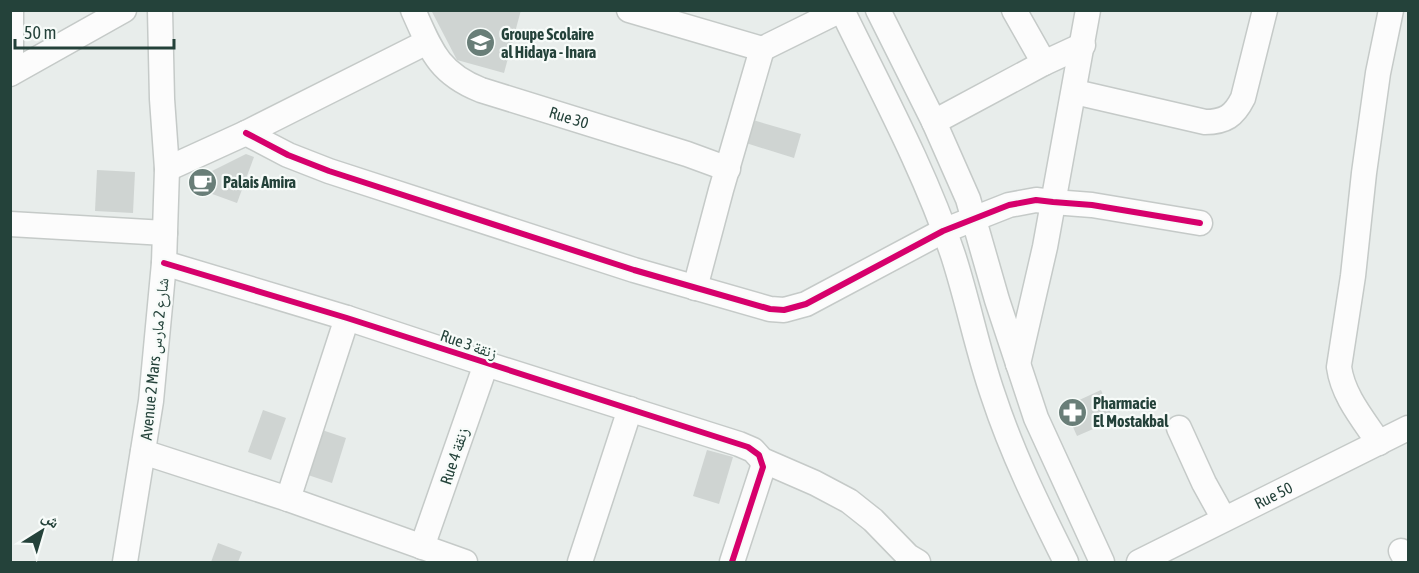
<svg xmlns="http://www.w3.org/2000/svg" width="1419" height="573" font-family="'Asap Condensed','Noto Naskh Arabic',sans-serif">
  <rect width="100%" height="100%" fill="#e8edeb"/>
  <g fill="#cfd4d2">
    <path d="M431 10H521L504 73 457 60Z"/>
    <path d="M753 120 801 134 794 158 746 143Z"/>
    <path d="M246 154 254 157 237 203 193 187 196 179Z"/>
    <path d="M97 170 135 172 133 213 95 211Z"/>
    <path d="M1101 390 1114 420 1077 436 1064 407Z"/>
    <path d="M263 410 286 418 271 460 248 452Z"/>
    <path d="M322 430 346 438 332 483 308 475Z"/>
    <path d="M707 450 733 457 719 504 693 496Z"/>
    <path d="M218 543 242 552 238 562H211Z"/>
  </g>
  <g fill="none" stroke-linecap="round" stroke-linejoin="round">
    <defs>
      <g id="minor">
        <path d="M11 10V73"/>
        <path id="s1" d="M413 10C431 50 438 73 481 90L687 154 728 169"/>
        <path d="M629 10 762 49"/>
        <path d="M842 10C881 90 925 171 953 255 968 301 977 349 993 395 1012 453 1039 508 1066 562"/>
        <path d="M878 10 934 122 968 199 997 300 1036 418 1102 562"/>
        <path d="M1014 10 1044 63"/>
        <path d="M762 49 841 10"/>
        <path d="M10 74 124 10"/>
        <path d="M1075 92 1205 122C1225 122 1234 116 1243 98L1265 10"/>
        <path d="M934 122 1044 63 1083 45"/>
        <path d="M246 133 288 155 329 171 634 270 770 309 784 310 806 304 943 231 1009 205 1036 200 1053 202 1092 205 1200 223"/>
        <path d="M167 169 246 133 427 42"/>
        <path d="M10 224 165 233"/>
        <path d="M164 263 347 318 486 364 739 444 753 450 762 460 815 483 849 501 873 520 908 556 918 562"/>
        <path d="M695 288 721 190 762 49"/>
        <path d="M1018 364 1045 247 1088 10"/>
        <path d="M1179 428 1204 483 1224 519"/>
        <path d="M1379 443C1363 419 1343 396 1339 367L1353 276 1364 173 1378 73 1391 10"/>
        <path d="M143 452 288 499 465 562"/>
        <path d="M288 499 347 318"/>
        <path d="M422 547 486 364"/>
        <path d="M1401 551 1407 562"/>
        <path d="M125 562 151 401 164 263 167 169 162 99 160 10"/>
        <path d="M580 562 630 409"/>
        <path d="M732 562 763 467 762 460"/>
        <path id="s2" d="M1139 562 1408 428"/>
      </g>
    </defs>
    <use href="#minor" stroke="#c5cac8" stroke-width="27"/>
    <use href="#minor" stroke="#fcfcfc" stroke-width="24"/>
    <defs>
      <g id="cycleway">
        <path d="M246 133 288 155 329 171 634 270 770 309 784 310 806 304 943 231 1009 205 1036 200 1053 202 1092 205 1200 223"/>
        <path d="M164 263 347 318 748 447 759 455 763 467 732 562"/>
      </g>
    </defs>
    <use href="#cycleway" stroke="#f7fbf9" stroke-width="10"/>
    <use href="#cycleway" stroke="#d6006c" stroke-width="6"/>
  </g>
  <defs>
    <symbol id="school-disc" viewBox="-11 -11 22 22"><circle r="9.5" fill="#697e78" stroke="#f7fbf9"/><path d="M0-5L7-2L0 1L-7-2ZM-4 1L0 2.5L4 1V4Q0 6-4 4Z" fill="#fff"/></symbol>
    <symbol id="cafe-disc" viewBox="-11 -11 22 22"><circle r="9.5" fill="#697e78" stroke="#f7fbf9"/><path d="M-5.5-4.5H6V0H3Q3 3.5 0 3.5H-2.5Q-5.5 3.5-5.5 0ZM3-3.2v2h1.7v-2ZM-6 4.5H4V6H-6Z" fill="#fff"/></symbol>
    <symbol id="pharmacy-disc" viewBox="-11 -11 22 22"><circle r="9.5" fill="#697e78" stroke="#f7fbf9"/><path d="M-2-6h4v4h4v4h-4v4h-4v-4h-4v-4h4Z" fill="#fff"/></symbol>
  </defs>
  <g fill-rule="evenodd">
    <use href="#school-disc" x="464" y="26" width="33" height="33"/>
    <use href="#cafe-disc" x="186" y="166" width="33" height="33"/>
    <use href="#pharmacy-disc" x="1056" y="396" width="33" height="33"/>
  </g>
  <g text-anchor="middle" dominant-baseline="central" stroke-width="4.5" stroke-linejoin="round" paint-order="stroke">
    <g font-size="16" font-weight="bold" fill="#24423a" stroke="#f7fbf9" text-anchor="start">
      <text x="501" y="34">Groupe Scolaire<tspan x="501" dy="18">al Hidaya - Inara</tspan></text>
      <text x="223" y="182">Palais Amira</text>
      <text x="1093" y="403">Pharmacie<tspan x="1093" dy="18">El Mostakbal</tspan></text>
    </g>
    <g font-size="16" fill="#24423a" stroke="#f7fbf9">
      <text stroke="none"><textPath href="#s1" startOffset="201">Rue 30</textPath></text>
      <text transform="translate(469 344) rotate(19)">Rue 3 زنقة</text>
      <text transform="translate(154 359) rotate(-84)">Avenue 2 Mars شارع 2 مارس</text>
      <text transform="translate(454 456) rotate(-72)">Rue 4 زنقة</text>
      <text stroke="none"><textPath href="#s2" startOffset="150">Rue 50</textPath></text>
    </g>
  </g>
  <rect width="1419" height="573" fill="none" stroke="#24423a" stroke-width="24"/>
  <g transform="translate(42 531) rotate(37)" stroke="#f7fbf9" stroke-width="4.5" paint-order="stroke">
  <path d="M0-4.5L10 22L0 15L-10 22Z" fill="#24423a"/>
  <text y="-9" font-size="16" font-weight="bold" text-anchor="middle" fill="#24423a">ش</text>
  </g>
  <path d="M15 39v9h159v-9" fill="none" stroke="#24423a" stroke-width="3"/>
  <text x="24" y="39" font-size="18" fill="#24423a" stroke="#f7fbf9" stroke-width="4.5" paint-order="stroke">50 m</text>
</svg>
